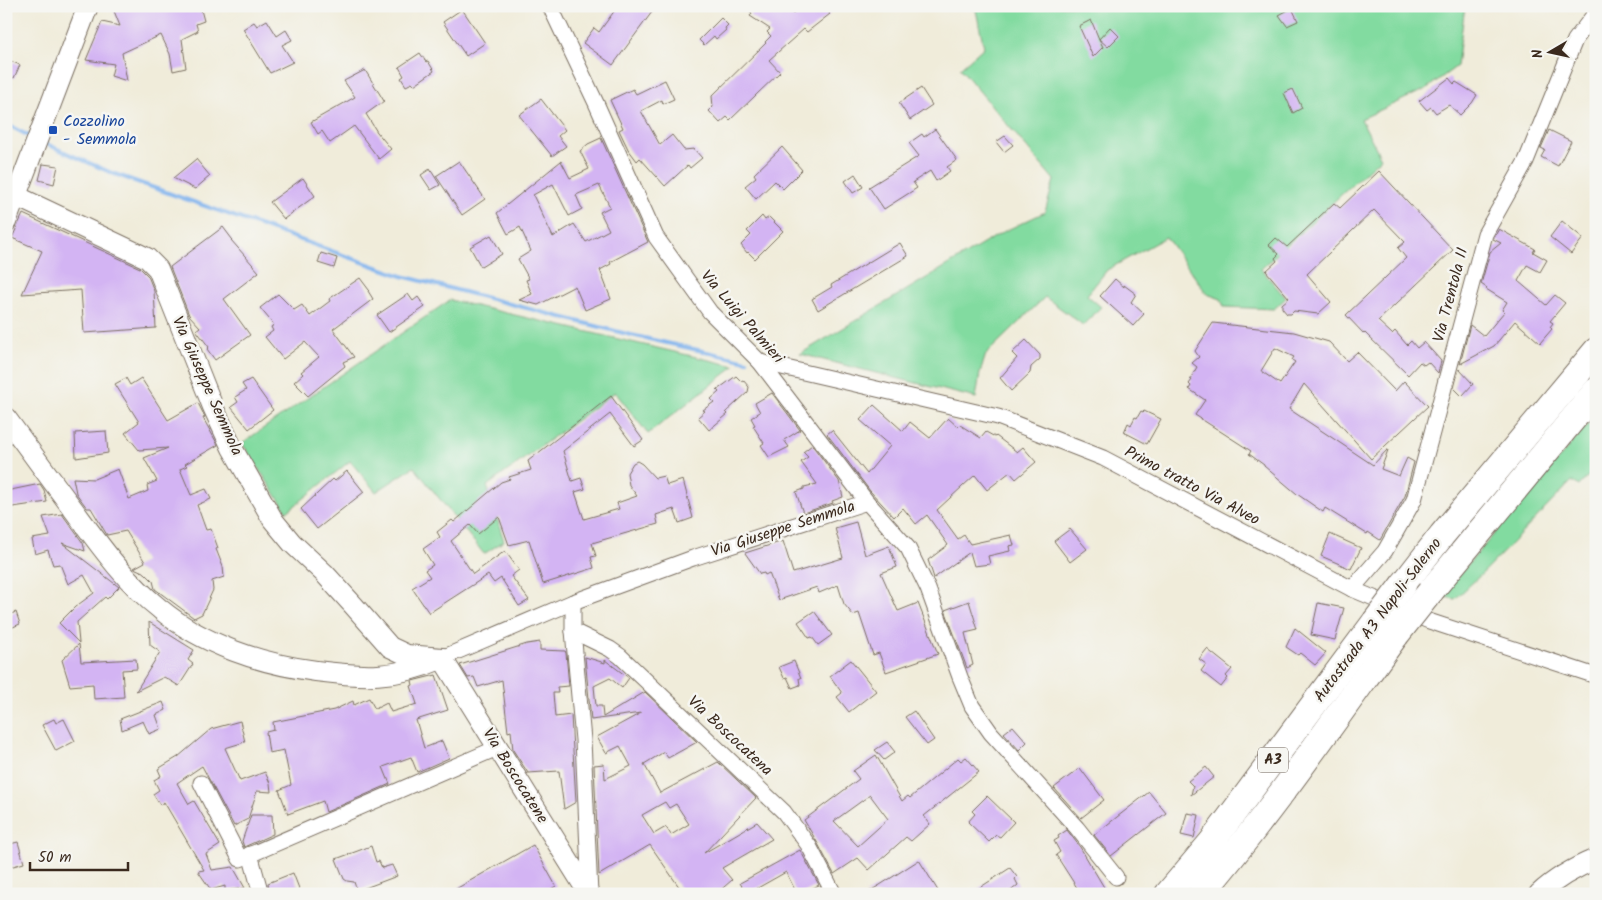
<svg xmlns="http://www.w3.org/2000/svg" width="1602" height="900" font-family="Kalam,sans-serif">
  <rect width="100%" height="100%" fill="#f6f6f2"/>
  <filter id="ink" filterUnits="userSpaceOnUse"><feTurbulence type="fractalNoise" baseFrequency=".02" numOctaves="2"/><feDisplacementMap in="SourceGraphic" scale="10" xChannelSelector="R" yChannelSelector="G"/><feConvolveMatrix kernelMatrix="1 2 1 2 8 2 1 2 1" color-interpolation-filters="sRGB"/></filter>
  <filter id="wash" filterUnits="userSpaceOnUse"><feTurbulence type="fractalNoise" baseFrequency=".0096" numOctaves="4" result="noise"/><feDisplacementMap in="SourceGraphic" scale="20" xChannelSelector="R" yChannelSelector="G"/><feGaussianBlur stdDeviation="1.12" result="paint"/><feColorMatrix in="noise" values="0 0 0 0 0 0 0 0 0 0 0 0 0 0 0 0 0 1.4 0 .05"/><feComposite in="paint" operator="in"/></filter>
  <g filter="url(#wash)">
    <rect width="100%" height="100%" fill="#f0ecda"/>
    <g fill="#82dba0" stroke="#5e825f">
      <path d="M975 6H1465L1457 66 1426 89 1361 119 1381 158 1261 269 1286 298 1274 309 1224 307 1221 299 1207 294 1166 237 1107 270 1087 295 1101 307 1083 325 1045 297 986 354 980 373 976 398 800 354 1003 232 1045 212 1054 180 960 68 984 47Z"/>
      <path d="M450 300 735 366 648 434 615 392 487 486 504 541 484 554 414 467 376 492 350 461 287 512 242 443Z"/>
      <path d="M1596 415V468L1579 486 1572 481 1486 570 1455 599 1441 596Z"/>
    </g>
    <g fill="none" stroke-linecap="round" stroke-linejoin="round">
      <g stroke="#80b3ed" stroke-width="4">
        <path d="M6 124 31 137"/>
        <path d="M42 142 112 173 402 276 631 335 747 361"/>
      </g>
    </g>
    <g id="blocks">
      <g fill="#d3b4f3" fill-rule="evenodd">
        <path d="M112 6H158L160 10 170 6H200L204 21 196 24 198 31 182 39 186 68 173 71 170 54 161 35 122 53 127 81 111 76 114 64 86 60 102 22 120 26Z"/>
        <path d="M618 6H654L650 11 652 12 613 65 583 43 594 28 599 32Z"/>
        <path d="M744 6H774L781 13 787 7 793 13 800 6H823L830 14 807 32 804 29 769 60 780 72 730 120 727 117 720 123 709 111 713 107 712 96 766 43 765 42 771 36 767 32 770 29 750 16 752 13Z"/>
        <path d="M1292 8 1298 21 1287 26 1279 15Z"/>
        <path d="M462 9 485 43 466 56 443 22Z"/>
        <path d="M721 18 728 25 725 28 726 30 716 39 714 36 704 45 699 40Z"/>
        <path d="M267 20 277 36 286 30 292 40 282 45 293 62 270 73 243 29 254 22 257 26Z"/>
        <path d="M1091 20 1099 39 1110 27 1119 36 1108 47 1099 39 1103 47 1093 57 1079 26Z"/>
        <path d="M420 53 426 62 428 61 434 71 414 85 412 83 406 86 401 78 404 76 399 67Z"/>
        <path d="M6 59 20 65 14 78 6 75Z"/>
        <path d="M365 70 384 101 366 114 377 132 391 149 379 159 354 126 330 143 322 131 318 134 311 122 355 97 344 81Z"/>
        <path d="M1449 78 1454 84 1456 82 1477 95 1472 103 1460 115 1449 105 1436 113 1431 107 1427 110 1419 101Z"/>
        <path d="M665 80 674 99 663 104 662 100 641 111 660 145 672 135 684 150 694 149 702 158 690 168 688 165 665 186 640 158 637 161 628 149 619 130 623 128 610 100 633 89 636 94Z"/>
        <path d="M921 88 932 105 910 120 899 103Z"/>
        <path d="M1293 89 1302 108 1293 113 1284 93Z"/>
        <path d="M541 99 565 130 558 136 566 146 552 156 519 115Z"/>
        <path d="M935 129 957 160 947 167 950 171 936 181 930 171 913 182 917 188 884 209 869 187 919 156 909 143 922 134 924 137Z"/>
        <path d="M1549 130 1571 141 1558 166 1541 157 1545 150 1541 148Z"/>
        <path d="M1005 136 1013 145 1004 152 996 142Z"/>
        <path d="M601 138 648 242 610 262 611 264 600 270 611 299 585 310 575 286 538 305 519 300 532 294 526 280 529 279 518 259 531 251 520 227 508 234 497 213 561 161 570 178 589 169 580 151 588 144ZM553 184 569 216 582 209 576 195 599 185 610 207 600 212 609 230 586 242 574 224 553 237 533 195Z"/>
        <path d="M782 147 802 170 783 189 775 181 756 199 745 186 756 177 754 174Z"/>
        <path d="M196 159 210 176 195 189 173 178Z"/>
        <path d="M459 161 485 199 462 215 436 176Z"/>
        <path d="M43 164 58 166 54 184 39 180Z"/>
        <path d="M430 169 440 185 431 190 421 175Z"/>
        <path d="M1379 171 1453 250 1378 321 1392 334 1395 331 1407 345 1411 341 1417 348 1424 342 1441 361 1438 373 1428 362 1424 365 1420 362 1408 375 1365 333 1364 334 1346 315 1406 258 1398 248 1405 242 1374 210 1307 274 1331 302 1318 314 1294 311 1291 314H1287L1282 308V304L1289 298 1266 271 1277 261 1275 258 1279 254 1269 245 1276 238 1287 247 1334 203 1340 208Z"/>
        <path d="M855 174 863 187 853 193 845 181Z"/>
        <path d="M303 178 315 196 284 219 270 202Z"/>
        <path d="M23 214 140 268 148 276 154 291 156 328 84 333 81 290 22 294 42 251 12 238Z"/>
        <path d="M762 216 765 220 769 217 783 231 755 259 748 252 747 253 741 245 751 235 747 231Z"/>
        <path d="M1562 221 1583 238 1571 254 1550 237Z"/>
        <path d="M223 227 232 239 231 240 259 272 224 299 250 335 215 360 207 349 209 347 196 330 200 327 189 315 170 267Z"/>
        <path d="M1499 229 1535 249 1533 252 1547 260 1540 272 1527 265 1518 281 1546 305 1555 295 1565 303 1550 321 1553 323 1550 327 1552 329 1540 343 1515 321 1494 346 1460 364 1470 325 1484 336 1504 312 1502 310 1507 302 1486 289 1487 288 1481 284 1490 252 1501 243 1493 239Z"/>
        <path d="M491 235 502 254 481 267 470 247Z"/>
        <path d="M900 243 908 256 818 310 812 299 832 287 831 285Z"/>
        <path d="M321 253 337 258 334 268 318 263Z"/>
        <path d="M360 278 369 290 368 291 373 299 333 329 354 357 343 362 345 366 308 396 294 382 303 374 301 372 319 357 305 342 283 359 265 337 273 331 271 327 274 325 260 308 278 294 294 310 302 305 310 316 330 301 329 299Z"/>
        <path d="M1115 279 1124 287V285L1136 294 1131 302 1144 314 1133 326 1100 296Z"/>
        <path d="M408 294 413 301 418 297 425 307 389 332 377 315Z"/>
        <path d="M1213 323 1294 332 1329 342 1347 361 1357 352 1395 391 1404 381 1428 406 1371 459 1304 384 1289 409 1373 465 1387 450H1388L1381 469 1399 476 1407 458 1414 462 1405 496 1380 540 1368 532 1367 534 1325 508 1323 512 1297 494 1264 466V465L1249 454 1251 451 1195 415 1205 400 1189 389 1191 386 1189 384 1192 380 1190 379 1197 367 1192 363 1199 357 1195 351ZM1275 348 1294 357 1292 360 1295 362 1280 384 1261 371Z"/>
        <path d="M1026 340 1040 355V359L1031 367 1030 373 1011 391 1000 378 1017 358 1012 353Z"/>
        <path d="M1459 369 1473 384 1462 396 1454 388Z"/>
        <path d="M736 376 741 381 743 380 749 387 748 392 726 412 728 414 709 430 698 417 705 411 703 410 714 402 711 399 719 392 717 390Z"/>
        <path d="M126 378 130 385 141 378 168 420 198 403 205 417 203 418 218 445 185 464 187 466 180 469 191 495 206 489 211 499 197 505 206 530 211 529 218 548 216 549 223 567 224 577 212 581 213 590 202 614 194 618 155 589 153 581 145 573 134 568 145 562 126 531 107 535 91 508H87L76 493 73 478 94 479 118 469 129 499 148 491 147 485 157 481 144 458 168 448 139 450 125 433 139 422 115 384Z"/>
        <path d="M251 379 273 410 249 429 231 407 238 402 235 397 246 390 242 384Z"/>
        <path d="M772 393 800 430 784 440 789 447 769 457 761 445 764 443 753 426 755 425 751 418 760 412 755 403Z"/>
        <path d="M611 396 643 440 634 446 610 414 563 451 572 481 581 478 585 489 575 492 584 519 619 509 617 503 637 496 629 485 627 473 633 463 637 461 642 464 655 478 664 476 667 485 683 480 693 518 679 523 674 509 656 515 658 524 592 543 596 556 591 557 594 568 543 584 529 540 509 545 499 517 478 534 470 525 451 541 473 574 505 551 519 570 511 576 529 600 519 606 501 578 494 583 488 575 429 613 412 588 430 577 425 570 433 565 423 549 440 537 437 532 452 520 454 522 501 482 510 479 509 477 531 470 528 461Z"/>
        <path d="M874 405 903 431 910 422 930 438 948 418 958 427 960 425 981 438 986 432 995 437 996 436 1017 452 1023 447 1036 462 1016 479 1010 472 987 490 975 475 937 510 958 539 964 535 970 544 1011 535 1014 545 1009 546 1010 551 988 556 990 564 974 566 970 552 934 578 928 560 948 545 927 515 916 524 903 508 894 517 870 491 827 434 832 430 867 474 890 446 860 420Z"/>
        <path d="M1141 411 1143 412 1144 411 1161 419 1147 444 1124 432 1128 423 1131 425 1135 417 1137 418Z"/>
        <path d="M106 431 108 453 76 458 75 433Z"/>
        <path d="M812 445 839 481 843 497 832 501 833 503 803 513 796 492 804 489V487L817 484 801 462 808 457 803 452Z"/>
        <path d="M347 471 364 492 317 529 301 509 333 479 335 481Z"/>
        <path d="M40 484 44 490 47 502 6 508V491Z"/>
        <path d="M62 514 83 543 85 551 62 543 119 587 107 599 105 597 77 622 79 643 59 623 75 607 94 593 84 575 68 584 60 564 53 565 48 550 35 554 32 539 50 536 43 517Z"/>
        <path d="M856 522 865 555 889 546 897 567 881 573 898 611 918 603 938 654 886 672 879 653 873 655 859 613 853 615 844 604 838 585 819 593 817 587 779 600 769 573 765 575 764 573 760 574 745 553 783 541 793 573 843 558 835 528Z"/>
        <path d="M1070 529 1087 549 1070 562 1054 541Z"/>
        <path d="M1330 534 1361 548 1351 569 1321 556Z"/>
        <path d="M969 601 978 630 965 633 973 665 967 668 945 610Z"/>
        <path d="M1318 603 1344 608 1335 640 1311 635Z"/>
        <path d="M814 611 832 635 818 645 812 637 809 638 798 622Z"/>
        <path d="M16 612 20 624 6 630V616Z"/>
        <path d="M149 622 194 650 188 660 193 664 179 686 164 677 136 691 160 652 150 645Z"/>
        <path d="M1295 628 1326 653 1315 665 1300 653 1298 655 1286 647Z"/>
        <path d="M540 642V650L565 651 566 653 569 686 557 687 558 693H553L555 717 571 715 576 802 564 809 559 771 528 773 513 750 511 731 508 732 502 680 478 687 474 677 468 678 460 665 527 644Z"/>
        <path d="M79 644 81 662 136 659 137 669 122 670 124 697 94 699 93 684 70 686 62 660Z"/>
        <path d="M1207 649 1232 669 1226 676 1228 678 1221 687 1201 671 1206 664 1199 659Z"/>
        <path d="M585 657 605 663V660L629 678 622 688 610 678 594 686 596 706H602L603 717 645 692 697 742 668 758 664 752 644 764 660 793 718 762 756 798 704 853 757 822 772 839 722 868 732 880 716 894H684L650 845 599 875 594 765 604 764 605 779 631 766 620 746 606 753 597 737 641 713 591 720ZM665 802 669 808 676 804 689 824 671 835 666 827 654 834 642 815Z"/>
        <path d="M851 660 876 691 849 712 837 697 842 693 830 676Z"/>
        <path d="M794 661 801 678H799L800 685 792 688 787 677 784 678 779 667Z"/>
        <path d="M436 675 448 710 416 720 424 748 442 741 449 758 417 772 411 757 383 767 390 784 326 812 323 801 288 814 279 790 291 785 284 750 269 753 266 732 274 730 273 722 334 710 353 701 354 705 369 698 375 709 387 703 391 712 417 704 411 686 413 685 412 681Z"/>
        <path d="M163 702 166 710 156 715 161 729 149 734 143 721 122 730 120 719Z"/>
        <path d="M914 711 934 740 927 745 905 717Z"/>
        <path d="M54 719 56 723 64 719 75 741 56 751 42 725Z"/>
        <path d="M240 721 245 742 225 748 240 781 265 772 270 783 271 792 257 791 248 819 234 826 202 766 177 783 189 804 194 801 220 845 206 854 212 870 233 867 245 888 225 891V886L211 890 198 871 204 870 164 802 160 805 153 794 159 790 154 780 161 776 158 769 178 757 211 729Z"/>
        <path d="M1013 726 1027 742 1019 750 1004 733Z"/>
        <path d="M887 742 895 752 884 760 875 750Z"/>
        <path d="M876 755 902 801 908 796 910 798 958 758 961 761 966 757 979 772 924 816 930 824 911 841 906 837 869 870 858 858 834 874 817 842 804 820 859 779 853 771ZM870 795 888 819 858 846 834 821Z"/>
        <path d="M1206 767 1214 777 1191 795 1193 786 1188 781Z"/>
        <path d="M1080 768 1104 800 1081 818 1054 788Z"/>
        <path d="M1149 792 1166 813 1111 856 1094 835Z"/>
        <path d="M987 796 1014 822 1000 837 996 835 989 842 968 822 975 814 972 811Z"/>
        <path d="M1187 813 1199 815 1194 838 1181 835Z"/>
        <path d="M251 815H272L273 834 244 847 242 841Z"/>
        <path d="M1067 830 1080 847 1108 894H1081L1056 855 1060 852 1054 841 1059 838 1058 836Z"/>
        <path d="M18 842 24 863 6 868V845Z"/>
        <path d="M533 845 556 886 543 894H534L532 890 526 894H447Z"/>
        <path d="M371 846 376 862 379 861 382 868 392 865 397 876 357 891 354 882 347 881 344 879 336 859Z"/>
        <path d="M800 850 819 885 801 894H797L786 872 747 894 740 883Z"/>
        <path d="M919 860 940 894H865L880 885Z"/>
        <path d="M1010 868 1017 877 1015 879 1018 885 1007 894H970Z"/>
        <path d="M293 873 300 891 294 894H270L268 883Z"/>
      </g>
    </g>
  </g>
  <g filter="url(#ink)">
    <use href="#blocks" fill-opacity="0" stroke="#7a6e60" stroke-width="1"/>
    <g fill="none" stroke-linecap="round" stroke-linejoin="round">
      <defs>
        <g id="street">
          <path d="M550 6 596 103 656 237 710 312 760 362 867 502 908 548 928 589 960 677 972 706 991 733 1077 828 1116 877"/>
          <path d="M760 362 998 417 1103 458 1352 589 1429 621 1596 676"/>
          <path d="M1352 589 1385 551 1414 500 1485 234 1526 161 1575 40 1596 12"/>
          <path d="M573 602V631L583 740 590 894"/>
          <path d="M573 631 610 649 620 656 784 812 809 846 834 894"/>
          <path d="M442 658 573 602 693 558 867 502"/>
          <path d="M201 783 240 859 497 748"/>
          <path d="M250 854 261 894"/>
        </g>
        <g id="secondary">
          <path d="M6 193 16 196 147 258 158 269 213 407 232 448 273 520 292 543 324 573 354 606 390 647 407 655 442 658"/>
          <path d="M6 222 88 6"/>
          <path d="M6 418C29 449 52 481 76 513 101 547 126 582 160 609 203 645 262 664 316 671 363 677 394 679 438 660"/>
          <path d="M442 658 589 894"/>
          <path d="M1539 894C1556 878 1574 868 1596 859"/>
        </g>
        <g id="highway">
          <path d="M1403 585 1442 535 1596 351"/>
          <path d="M1430 592 1596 391"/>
          <path d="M1168 894 1211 843 1375 622"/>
          <path d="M1201 894C1271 812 1333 722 1396 635"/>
        </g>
      </defs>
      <use href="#street" stroke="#7a6e60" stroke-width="17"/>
      <use href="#secondary" stroke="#7a6e60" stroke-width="22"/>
      <use href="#highway" stroke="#7a6e60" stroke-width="28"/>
      <use href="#street" stroke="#fff" stroke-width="15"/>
      <use href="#secondary" stroke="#fff" stroke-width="20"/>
      <use href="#highway" stroke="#fff" stroke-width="26"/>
      <defs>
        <g id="highway-bridge">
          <path d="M1375 622 1403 585"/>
          <path d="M1396 635 1430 592"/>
        </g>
      </defs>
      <use href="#highway-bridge" stroke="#7a6e60" stroke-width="28" stroke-linecap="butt"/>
      <use href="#highway-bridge" stroke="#fff" stroke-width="26"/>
    </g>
  </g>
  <rect fill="#1a4fb4" stroke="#f6f6f2" stroke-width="2" x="48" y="125" width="10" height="10" rx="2.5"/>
  <g text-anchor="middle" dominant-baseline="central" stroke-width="5" stroke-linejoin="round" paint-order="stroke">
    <rect fill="#f6f6f2" stroke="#73675e" stroke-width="1" x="1258" y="747.5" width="30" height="25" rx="4"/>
    <g font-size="15" font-weight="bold" fill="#3b2a1e">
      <text x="1273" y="760">A3</text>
    </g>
    <g font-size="16" fill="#164399" stroke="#f6f6f2" text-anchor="start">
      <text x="63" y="121">Cozzolino<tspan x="63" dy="18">- Semmola</tspan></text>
    </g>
    <g font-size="16" fill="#3b2a1e" stroke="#f6f6f2">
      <text transform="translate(1451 295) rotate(-75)">Via Trentola II</text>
      <text transform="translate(742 317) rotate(49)">Via Luigi Palmieri</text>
      <text transform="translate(207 386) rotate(66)">Via Giuseppe Semmola</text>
      <text transform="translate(1192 486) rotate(28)">Primo tratto Via Alveo</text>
      <text transform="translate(783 529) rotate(-18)">Via Giuseppe Semmola</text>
      <text transform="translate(1378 620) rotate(-53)">Autostrada A3 Napoli-Salerno</text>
      <text transform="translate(730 736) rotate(43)">Via Boscocatena</text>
      <text transform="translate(515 776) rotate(58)">Via Boscocatene</text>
    </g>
  </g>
  <rect width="1602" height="900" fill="none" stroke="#f6f6f2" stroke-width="25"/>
  <g transform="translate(1550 52) rotate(261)" stroke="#f6f6f2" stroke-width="4" paint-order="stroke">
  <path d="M0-4L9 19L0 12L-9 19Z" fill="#3b2a1e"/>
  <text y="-8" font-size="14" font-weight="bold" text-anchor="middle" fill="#3b2a1e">N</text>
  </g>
  <path d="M30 862v8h98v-8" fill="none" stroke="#3b2a1e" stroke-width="2.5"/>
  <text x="38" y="862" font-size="15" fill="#3b2a1e" stroke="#f6f6f2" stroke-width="4" paint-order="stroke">50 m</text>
</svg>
